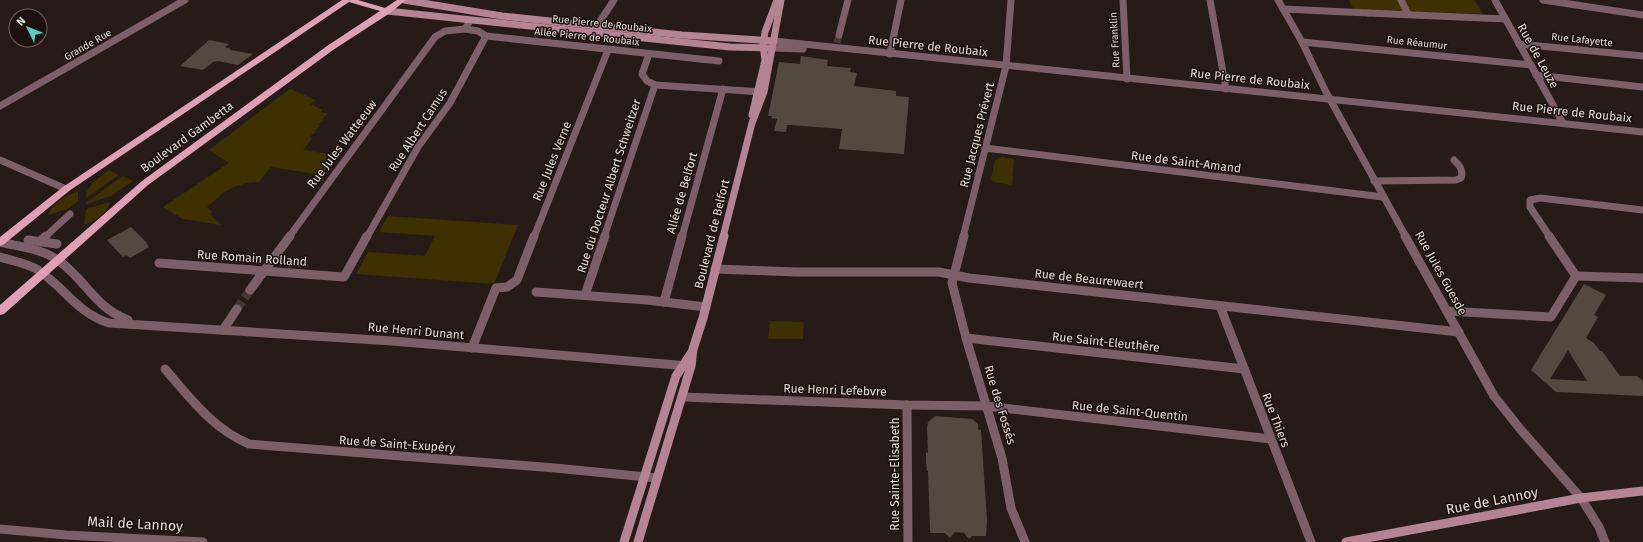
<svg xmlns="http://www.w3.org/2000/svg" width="1643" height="542" font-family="'Fira Sans',sans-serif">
  <rect width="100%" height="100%" fill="#271b19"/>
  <g fill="#3e3000">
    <path d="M1349 0H1474L1483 14 1354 10Z"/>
    <path d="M290 89 316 100 310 104 323 110 321 112 328 114 322 119 324 120 318 125 320 126 314 131 316 132 309 137 312 139 303 150 330 154 336 157 321 175 271 167 259 182C247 181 231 187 222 194 217 198 212 203 207 206L212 212 210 214 221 225 183 219 163 207 229 163 209 150Z"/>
    <path d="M1002 157 1014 159 1012 185 993 182 991 179 995 160Z"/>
    <path d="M109 170 119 175 86 198C86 185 100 177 109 170Z"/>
    <path d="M123 176 133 181 111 196 86 204 87 202Z"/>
    <path d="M78 191V201L68 209 48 215C53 203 66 196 78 191Z"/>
    <path d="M110 202C107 213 95 221 84 225L86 209Z"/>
    <path d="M388 216 518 225 494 284 356 274 368 252 425 256 435 236 379 232Z"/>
    <path d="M770 321 804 322 803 339H768Z"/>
  </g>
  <g fill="#534940" fill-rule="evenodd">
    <path d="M209 40 229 44 225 47 231 49 230 50 253 54 238 65 218 61 213 62 203 70 180 66Z"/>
    <path d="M801 56 828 60 827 66 851 68 850 72 857 73 854 86 896 91V96L909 97 904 154 839 149 842 129 791 125H787L786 132 774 131 777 119 771 118 772 116H768L779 62 800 64Z"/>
    <path d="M131 227 147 243H146L149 247 130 258 126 255 123 257 107 240Z"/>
    <path d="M1584 284 1606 295 1594 315 1598 317 1586 338 1594 343 1600 351H1602L1620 376H1637L1642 380 1643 382V396L1556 392 1531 370ZM1568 350 1587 381 1550 379Z"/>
    <path d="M935 416 972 419 978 424V429L981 430 987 520 986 536H972L969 539 964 533 955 532 950 538 945 533H931L930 531 928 471H927L926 462V452L928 453 927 427 928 422Z"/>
  </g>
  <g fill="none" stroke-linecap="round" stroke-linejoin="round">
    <path stroke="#433836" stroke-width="7" stroke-dasharray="7 3.5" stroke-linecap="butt" d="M837 43 839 35"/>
    <path stroke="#433836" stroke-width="9" stroke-dasharray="9 4.5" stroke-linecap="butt" d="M237 309 250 290"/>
    <g stroke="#7d5f69" stroke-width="7">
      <path d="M1401 0 1408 14"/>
      <path d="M1368 13 1505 19"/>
      <path d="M45 237 70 214"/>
    </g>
    <g stroke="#7d5f69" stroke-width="9">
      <path d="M28 240 57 244"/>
      <path d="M39 242 46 236"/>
      <path d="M0 529 66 535 203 542"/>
    </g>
    <g stroke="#7d5f69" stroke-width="7">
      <path d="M1123 0 1127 79"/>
      <path d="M1210 0 1226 89"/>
      <path d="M1278 0 1302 42 1326 92 1406 237"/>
      <path d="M1495 0 1563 123"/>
      <path d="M1543 0 1643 15"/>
      <path d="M1283 9 1368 13"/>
      <path d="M470 21 465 29 478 31 486 36 719 61"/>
      <path d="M597 26 614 0"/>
      <path d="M839 35 848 0"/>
      <path d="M1302 42 1531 65"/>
      <path d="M1519 44 1643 56"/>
      <path d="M890 54 901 0"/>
      <path d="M1536 75 1643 87"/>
      <path d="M655 85 763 92"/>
      <path d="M0 106 185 0"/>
      <path d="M985 148 1383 197"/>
      <path d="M0 160 66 189"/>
      <path d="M1374 181 1456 180 1461 178C1464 170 1459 165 1454 160"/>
      <path d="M289 237 435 37 445 31 465 29"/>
      <path d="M367 237 418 147 450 103 486 36"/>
      <path d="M534 237 608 50"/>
      <path d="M604 237 655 85 647 81 642 74 649 54"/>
      <path d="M682 237 723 89"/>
      <path d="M963 237 1006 66 1011 0"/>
      <path d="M1550 237 1530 207V200L1540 198 1643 210"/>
    </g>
    <g stroke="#7d5f69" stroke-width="9">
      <path d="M964 236 952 283 966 338 1002 458 1011 508 1025 542"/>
      <path d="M1405 236 1494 396 1521 430 1581 498"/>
      <path d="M1549 236 1576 276"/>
      <path d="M159 263 344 277 367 236"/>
      <path d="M715 269 796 272H939L969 278 1459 332"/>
      <path d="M1576 276 1643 278"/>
      <path d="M250 290 290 236"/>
      <path d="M536 292 647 300 706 307"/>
      <path d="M585 295 605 236"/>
      <path d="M664 302 682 236"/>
      <path d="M1220 306 1311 542"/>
      <path d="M1447 311 1551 317 1576 276"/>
      <path d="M223 330 237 309"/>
      <path d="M966 338 1244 369"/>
      <path d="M472 348 496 288 507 287 517 280 534 236"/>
      <path d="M165 369C190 398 213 429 249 444L555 468 657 478"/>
      <path d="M682 397 907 405 986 406 1271 439"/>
      <path d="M907 405 908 542"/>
    </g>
    <g stroke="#7d5f69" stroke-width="7">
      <path d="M774 41 1643 132"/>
      <path d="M772 48 803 49"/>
    </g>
    <g stroke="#7d5f69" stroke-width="9">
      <path d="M1 242C20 247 43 249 59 261 86 280 94 307 128 320"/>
      <path d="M0 257C13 261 27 263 38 270 64 287 77 313 109 323L392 341 688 366"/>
      <path d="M1581 498 1599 527 1605 542"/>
    </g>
    <g stroke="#b48394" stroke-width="7">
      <path d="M404 0 502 16 682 35 774 41"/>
      <path d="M387 11 730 47 772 48"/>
      <path d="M752 115 765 60 763 45 765 32 777 0"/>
      <path d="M723 237 752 123 764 92 781 0"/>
    </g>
    <g stroke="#b48394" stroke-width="9">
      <path d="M624 542 676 376 692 352"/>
      <path d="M638 542 691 366 693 349 703 318 724 236"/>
      <path d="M1346 542 1581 498 1643 491"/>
    </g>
    <path fill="#dfa0b5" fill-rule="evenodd" d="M342 0H358L385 8 397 0H406L390 13 333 50 148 185 4 314 0 315V305L142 181 327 46 380 11 349 2 69 191 3 245 0 246V237L63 187Z"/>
  </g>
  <g text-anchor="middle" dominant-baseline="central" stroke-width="3" stroke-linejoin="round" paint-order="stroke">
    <g font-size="10" fill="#e3dad9" stroke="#1d1210">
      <text transform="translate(602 24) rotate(6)">Rue Pierre de Roubaix</text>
      <text transform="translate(587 37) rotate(6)">Allée Pierre de Roubaix</text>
      <text transform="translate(1115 40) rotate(-93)">Rue Franklin</text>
      <text transform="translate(1582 40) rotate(6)">Rue Lafayette</text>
      <text transform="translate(1417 43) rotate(6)">Rue Réaumur</text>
      <text transform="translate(88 45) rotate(-30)">Grande Rue</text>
    </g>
    <g font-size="12" fill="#e3dad9" stroke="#1d1210">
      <text transform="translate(928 46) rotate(6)">Rue Pierre de Roubaix</text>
      <text transform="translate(1538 56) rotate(61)">Rue de Leuze</text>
      <text transform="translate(1250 79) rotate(6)">Rue Pierre de Roubaix</text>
      <text transform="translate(1572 112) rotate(6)">Rue Pierre de Roubaix</text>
      <text transform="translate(418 130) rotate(-57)">Rue Albert Camus</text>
      <text transform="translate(977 135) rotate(-76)">Rue Jacques Prévert</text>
      <text transform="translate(187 137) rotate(-36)">Boulevard Gambetta</text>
      <text transform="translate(342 144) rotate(-53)">Rue Jules Watteeuw</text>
      <text transform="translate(552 161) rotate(-68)">Rue Jules Verne</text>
      <text transform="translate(1186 162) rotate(7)">Rue de Saint-Amand</text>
      <text transform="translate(609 186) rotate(-72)">Rue du Docteur Albert Schweitzer</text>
      <text transform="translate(682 193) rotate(-74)">Allée de Belfort</text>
      <text transform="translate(712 234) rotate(-76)">Boulevard de Belfort</text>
      <text transform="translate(252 258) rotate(4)">Rue Romain Rolland</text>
      <text transform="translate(1441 273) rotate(61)">Rue Jules Guesde</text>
      <text transform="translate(1089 279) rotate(6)">Rue de Beaurewaert</text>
      <text transform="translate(416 331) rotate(5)">Rue Henri Dunant</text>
      <text transform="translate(1106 342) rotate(6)">Rue Saint-Eleuthère</text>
      <text transform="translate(835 390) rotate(2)">Rue Henri Lefebvre</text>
      <text transform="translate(1000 405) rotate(73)">Rue des Fossés</text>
      <text transform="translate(1130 411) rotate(6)">Rue de Saint-Quentin</text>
      <text transform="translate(1276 420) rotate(69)">Rue Thiers</text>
      <text transform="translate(397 444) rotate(4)">Rue de Saint-Exupéry</text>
      <text transform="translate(895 474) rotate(-90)">Rue Sainte-Elisabeth</text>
    </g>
    <g font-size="14" fill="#e3dad9" stroke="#1d1210">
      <text transform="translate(1492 501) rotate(-11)">Rue de Lannoy</text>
      <text transform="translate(135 524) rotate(3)">Mail de Lannoy</text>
    </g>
  </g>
  <g transform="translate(28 28) rotate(313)"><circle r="19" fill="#1d1210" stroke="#6c6260"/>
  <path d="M0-3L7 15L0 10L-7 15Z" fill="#57cec2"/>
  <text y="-6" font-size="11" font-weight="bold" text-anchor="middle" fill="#e3dad9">N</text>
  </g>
</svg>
